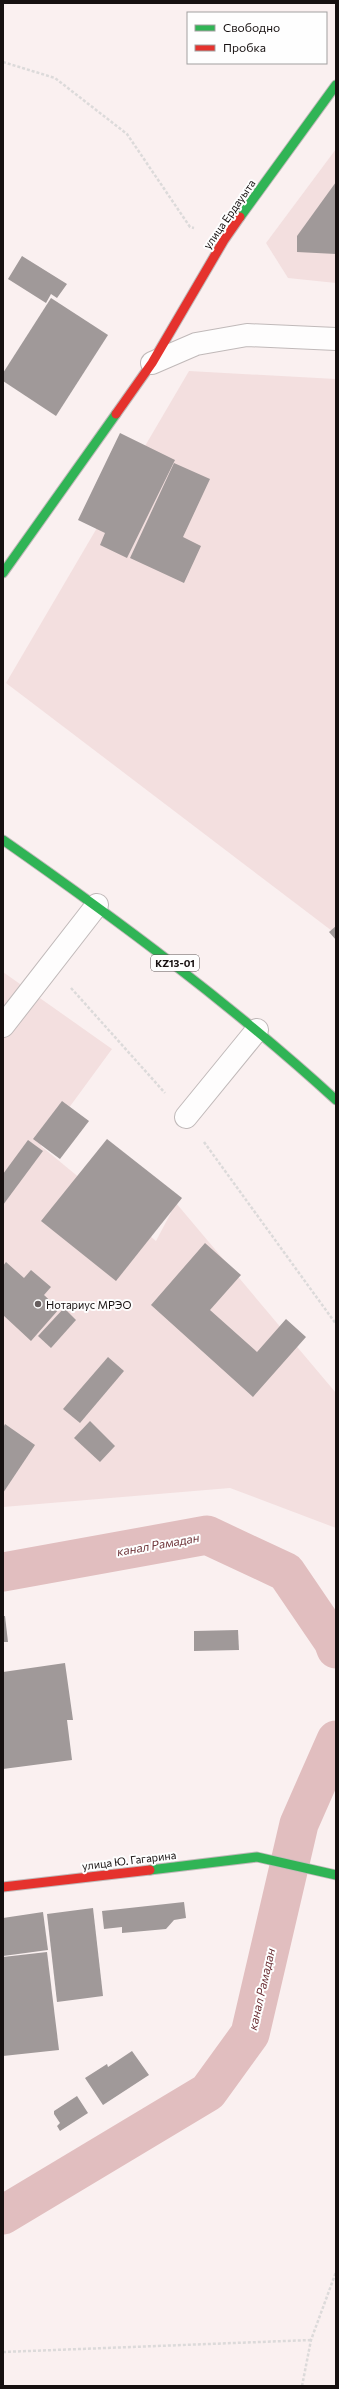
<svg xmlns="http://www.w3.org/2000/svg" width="339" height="2389" font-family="Commissioner,sans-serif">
  <rect width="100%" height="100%" fill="#faf0f0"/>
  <g fill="#f3dfdf">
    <path d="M336 149V283L288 278 266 243Z"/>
    <path d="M189 371 336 379V934L6 683Z"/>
    <path d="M3 972 112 1049 41 1146 156 1241 176 1203 336 1393V1528L230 1488 3 1507Z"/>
  </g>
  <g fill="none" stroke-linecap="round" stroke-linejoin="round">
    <g stroke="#e1bebf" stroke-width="39">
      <path d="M3 1572 207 1535 286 1572 333 1641 336 1649"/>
      <path d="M3 2215 208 2092 250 2034 299 1824 336 1740"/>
    </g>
  </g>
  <g fill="#a09999">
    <path d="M336 182V254L297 252V236Z"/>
    <path d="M22 256 67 284 57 298 51 294 46 303 8 279Z"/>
    <path d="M51 298 108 335 56 416 3 381V373Z"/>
    <path d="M120 433 175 460 127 558 100 545 105 533 78 520Z"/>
    <path d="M174 463 210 479 183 537 201 546 184 583 130 558Z"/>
    <path d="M336 926V940L329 932Z"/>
    <path d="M62 1101 89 1121 60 1159 33 1139Z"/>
    <path d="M107 1139 182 1198 116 1281 41 1221Z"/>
    <path d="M28 1140 43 1151 3 1205V1174Z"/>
    <path d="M205 1243 241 1275 210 1310 257 1352 286 1319 306 1337 253 1397 151 1305Z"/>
    <path d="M6 1262 24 1278 31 1270 51 1287 44 1295 59 1309 31 1341 3 1315V1266Z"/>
    <path d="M64 1308 76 1320 51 1348 38 1336Z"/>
    <path d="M108 1357 124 1371 80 1423 63 1409Z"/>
    <path d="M90 1421 115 1446 100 1462 74 1438Z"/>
    <path d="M5 1424 35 1445 3 1493V1428Z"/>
    <path d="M3 1616H5L8 1642H3Z"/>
    <path d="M238 1630 239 1650 194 1651V1631Z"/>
    <path d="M65 1663 73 1720H67L72 1760 3 1769V1672Z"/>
    <path d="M184 1902 186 1918 174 1920 166 1929 122 1933V1927L104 1929 102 1911Z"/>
    <path d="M93 1908 103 1996 57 2002 47 1914Z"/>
    <path d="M43 1912 48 1950 3 1956V1918Z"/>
    <path d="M47 1952 59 2050 3 2056V1957Z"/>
    <path d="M132 2051 149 2075 103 2105 85 2078 107 2064 108 2067Z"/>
    <path d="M77 2096 88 2113 60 2131 57 2126 60 2123 54 2114V2111Z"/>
  </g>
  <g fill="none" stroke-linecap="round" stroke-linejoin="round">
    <defs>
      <g id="lane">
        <path d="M3 1026 97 905"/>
        <path d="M186 1117 257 1030"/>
      </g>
      <path id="street" d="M152 363 196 344 247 335 336 339"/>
      <g id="fast">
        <path d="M240 217 336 85"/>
        <path d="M3 573 116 414"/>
        <path d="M3 840C119 921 232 1005 336 1100"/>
        <path d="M150 1870 257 1857 336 1875"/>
      </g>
      <g id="jam">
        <path d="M116 414 152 363 224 240 240 217"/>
        <path d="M3 1887 150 1870"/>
      </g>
    </defs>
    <use href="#lane" stroke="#c0b9b9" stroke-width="24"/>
    <use href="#street" stroke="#c0b9b9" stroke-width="24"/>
    <use href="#fast" stroke="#c0b9b9" stroke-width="11"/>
    <use href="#jam" stroke="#c0b9b9" stroke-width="11"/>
    <g stroke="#dcdada" stroke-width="2.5" stroke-dasharray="3 2" stroke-linecap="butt">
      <path d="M3 62 55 78 127 134 190 227 194 228"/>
      <path d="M71 988 165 1093"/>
      <path d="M204 1142 336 1324"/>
      <path d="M3 2352 311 2340"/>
      <path d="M302 2386 311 2340 336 2272"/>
    </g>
    <use href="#lane" stroke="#fefdfd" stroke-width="22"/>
    <use href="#street" stroke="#fefdfd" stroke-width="22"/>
    <use href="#fast" stroke="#30b455" stroke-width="9"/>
    <use href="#jam" stroke="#e5322d" stroke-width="9"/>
  </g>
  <circle fill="#665e5e" stroke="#fefefe" stroke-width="1.5" cx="38" cy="1304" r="4"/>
  <g text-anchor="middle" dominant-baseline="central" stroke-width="4" stroke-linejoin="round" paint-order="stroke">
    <rect fill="#fefefe" stroke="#5c5757" stroke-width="1" x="151" y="955" width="48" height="16" rx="3"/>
    <g font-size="10" font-weight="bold" fill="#161010">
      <text x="175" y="963">KZ13-01</text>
    </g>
    <g font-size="11" fill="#161010" stroke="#fefefe">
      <text transform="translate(229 214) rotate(-55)">улица Ердауыта</text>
      <text transform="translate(129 1860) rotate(-7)">улица Ю. Гагарина</text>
    </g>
    <g font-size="11" fill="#161010" stroke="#fefefe" text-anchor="start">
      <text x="46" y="1304">Нотариус МРЭО</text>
    </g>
    <g font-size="12" font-style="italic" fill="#6c3136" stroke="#fefefe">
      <text transform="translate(158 1544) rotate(-10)">канал Рамадан</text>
      <text transform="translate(261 1989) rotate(-77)">канал Рамадан</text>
    </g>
  </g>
  <rect width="339" height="2389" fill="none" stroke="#161010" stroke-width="8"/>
  <rect x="187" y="12" width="140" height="52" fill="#fefefe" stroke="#a19f9f"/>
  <rect x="195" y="25" width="20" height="6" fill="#30b455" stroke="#a19f9f"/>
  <text x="223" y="32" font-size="12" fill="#161010">Свободно</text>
  <rect x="195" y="45" width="20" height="6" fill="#e5322d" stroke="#a19f9f"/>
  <text x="223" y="52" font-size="12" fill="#161010">Пробка</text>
</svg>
